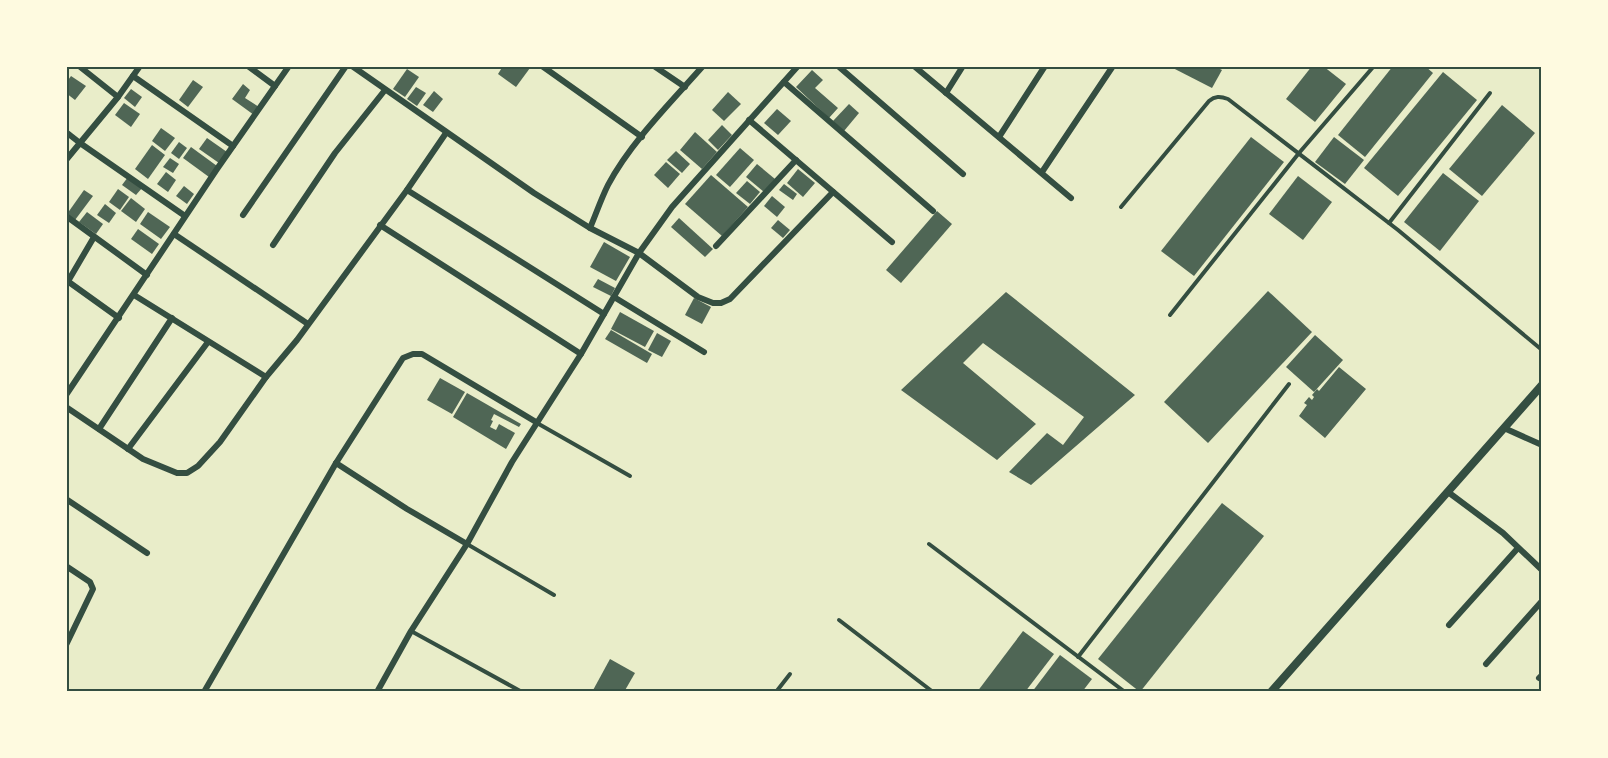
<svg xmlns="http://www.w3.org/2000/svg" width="1608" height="758" font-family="Rubik,sans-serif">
  <rect width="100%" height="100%" fill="#e9edc9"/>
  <g fill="#4f6655">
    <path d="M503 66H527L530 68 516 87 498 74Z"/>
    <path d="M1169 66H1214L1222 70 1212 88Z"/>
    <path d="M1312 66H1323L1346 84 1315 122 1286 99Z"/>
    <path d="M1393 66H1425L1433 73 1365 157 1338 135Z"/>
    <path d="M407 69 419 77 405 97 393 89Z"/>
    <path d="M812 70 823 80 815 88 838 108 829 118 796 87Z"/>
    <path d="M1443 72 1477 100 1398 196 1364 168Z"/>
    <path d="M71 76 86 86 75 100 66 93V83Z"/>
    <path d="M193 80 203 87 188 107 179 100Z"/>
    <path d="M243 84 250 90 245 98 259 107 254 115 232 99Z"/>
    <path d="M416 87 426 93 417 106 407 99Z"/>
    <path d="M131 89 142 97 135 107 124 98Z"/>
    <path d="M434 91 443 99 433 112 423 105Z"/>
    <path d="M728 92 741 104 724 121 712 110Z"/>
    <path d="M124 103 140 114 131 127 115 115Z"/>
    <path d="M849 104 859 113 844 131 833 121Z"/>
    <path d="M1502 105 1535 133 1482 196 1449 169Z"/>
    <path d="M777 109 791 121 778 135 764 123Z"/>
    <path d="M722 125 732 135 718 150 708 140Z"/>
    <path d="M161 128 175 138 165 151 152 141Z"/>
    <path d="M695 132 717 152 702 169 680 150Z"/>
    <path d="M1251 137 1284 162 1194 276 1161 251Z"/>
    <path d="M1334 137 1364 160 1345 184 1315 162Z"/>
    <path d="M207 138 227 152 219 163 199 149Z"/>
    <path d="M179 142 187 148 179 159 171 153Z"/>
    <path d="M152 145 165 155 148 179 135 169Z"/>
    <path d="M191 147 217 166 209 177 183 158Z"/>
    <path d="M740 148 754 160 730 187 716 175Z"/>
    <path d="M676 151 690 164 682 173 667 160Z"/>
    <path d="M170 158 179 164 173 173 163 167Z"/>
    <path d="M666 162 680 174 668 188 654 175Z"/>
    <path d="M757 164 775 179 764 192 746 177Z"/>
    <path d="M798 169 815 183 803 197 787 183Z"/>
    <path d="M166 172 176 180 168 192 157 184Z"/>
    <path d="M1443 173 1479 201 1440 251 1404 222Z"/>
    <path d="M711 175 748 207 722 236 685 204Z"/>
    <path d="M1298 176 1332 202 1303 240 1269 214Z"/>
    <path d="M128 177 142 188 136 195 122 185Z"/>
    <path d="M747 181 760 192 750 204 736 193Z"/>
    <path d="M784 184 797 194 793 200 779 190Z"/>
    <path d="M184 186 194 194 187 204 176 196Z"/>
    <path d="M118 189 129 197 120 210 109 202Z"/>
    <path d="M84 190 93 196 75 220 67 214Z"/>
    <path d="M772 196 785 207 777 217 764 206Z"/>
    <path d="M131 198 145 209 136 222 121 211Z"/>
    <path d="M105 204 116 213 109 223 97 215Z"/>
    <path d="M937 211 952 224 901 283 886 270Z"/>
    <path d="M87 212 103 224 96 234 79 222Z"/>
    <path d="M148 212 170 227 161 239 140 224Z"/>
    <path d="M679 218 713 249 705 257 671 227Z"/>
    <path d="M778 220 790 230 783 238 771 228Z"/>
    <path d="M138 229 159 244 152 254 131 239Z"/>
    <path d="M604 242 630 257 616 281 590 267Z"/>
    <path d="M598 279 615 288 611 296 593 287Z"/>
    <path d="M1268 291 1312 332 1208 443 1164 402Z"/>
    <path d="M1006 292 1135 395 1031 485 1009 472 1047 433 1063 445 1084 417 983 343 963 363 1036 424 997 460 901 390Z"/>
    <path d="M694 298 711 307 702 324 685 315Z"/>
    <path d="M620 312 654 331 645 347 611 329Z"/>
    <path d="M611 330 652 354 647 363 605 339Z"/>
    <path d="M657 333 671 341 662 357 648 350Z"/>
    <path d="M1315 335 1343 360 1314 392 1286 367Z"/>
    <path d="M1339 367 1366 389 1325 438 1299 416 1307 405 1304 403 1309 397 1312 400 1314 397 1312 395 1317 389 1319 391Z"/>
    <path d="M440 378 465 392 452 414 427 400Z"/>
    <path d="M467 393 521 424 519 427 494 414 491 420 493 421 490 427 496 430 499 424 515 433 506 449 453 417Z"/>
    <path d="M1222 503 1264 536 1140 692 1098 659Z"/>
    <path d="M1023 631 1054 654 1025 692H977Z"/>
    <path d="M1060 655 1092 679 1082 692H1032Z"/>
    <path d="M610 659 635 673 624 692H592Z"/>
  </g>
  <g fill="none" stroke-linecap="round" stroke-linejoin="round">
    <g stroke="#344e41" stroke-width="4">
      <path d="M1121 207 1209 101C1215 96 1220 96 1228 99L1398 230 1542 350"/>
      <path d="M1389 223 1490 93"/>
      <path d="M1170 315 1299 153 1374 66"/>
      <path d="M537 423 630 476"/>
      <path d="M467 544 554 595"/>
      <path d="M929 544 1125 692"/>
      <path d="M839 620 933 692"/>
      <path d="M411 631 522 692"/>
      <path d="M1078 657 1289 384"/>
      <path d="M776 692 790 674"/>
    </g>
    <g stroke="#344e41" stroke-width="6">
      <path d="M79 66 118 97"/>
      <path d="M248 66 275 86"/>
      <path d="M352 66 534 193 590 228 639 253 698 297 713 303H721L730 299 833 192"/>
      <path d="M542 66 642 137"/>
      <path d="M654 66 685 87"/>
      <path d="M838 66 963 174"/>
      <path d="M914 66 1071 198"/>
      <path d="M133 76 233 146"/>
      <path d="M784 82 933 211"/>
      <path d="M946 93 963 66"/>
      <path d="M749 120 892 242"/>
      <path d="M66 132 80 143 118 97 140 66"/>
      <path d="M999 137 1045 66"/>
      <path d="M66 160 80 143 185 216"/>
      <path d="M1042 172 1113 66"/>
      <path d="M407 190 604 314"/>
      <path d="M243 215 346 66"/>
      <path d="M66 216 147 275"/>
      <path d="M380 225 581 354"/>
      <path d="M590 228C596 214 601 199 608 185 630 143 672 101 703 66"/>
      <path d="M174 234 308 324"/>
      <path d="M273 245 335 153 385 90"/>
      <path d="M716 246 796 160"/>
      <path d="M66 280 119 318"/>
      <path d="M67 283 94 237"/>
      <path d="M134 295 266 377"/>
      <path d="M614 297 704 352"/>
      <path d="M66 395 217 169 289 66"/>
      <path d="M66 407 143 459 177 473H187L198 466 220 442 266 377 297 340 407 190 446 133"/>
      <path d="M1504 428 1542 445"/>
      <path d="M99 429 172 318"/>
      <path d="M128 449 208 342"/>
      <path d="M336 463 407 509 467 544"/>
      <path d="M1448 492 1503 533 1542 570"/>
      <path d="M66 499 147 553"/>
      <path d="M66 566 90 582 93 589 66 645"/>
      <path d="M1449 625 1518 548"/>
      <path d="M1486 664 1542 601"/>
      <path d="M1539 678 1542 675"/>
      <path d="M204 692 336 463 403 358 413 354H422L536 422"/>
      <path d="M377 692 411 631 467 544 512 462 581 354 639 253 672 207 798 66"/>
    </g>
    <path stroke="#344e41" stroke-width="8" d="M1271 692 1542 385"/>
  </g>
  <rect width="1608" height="758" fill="none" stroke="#fefae0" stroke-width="135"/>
  <rect x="68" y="68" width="1472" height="622" fill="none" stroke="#344e41" stroke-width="2"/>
</svg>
